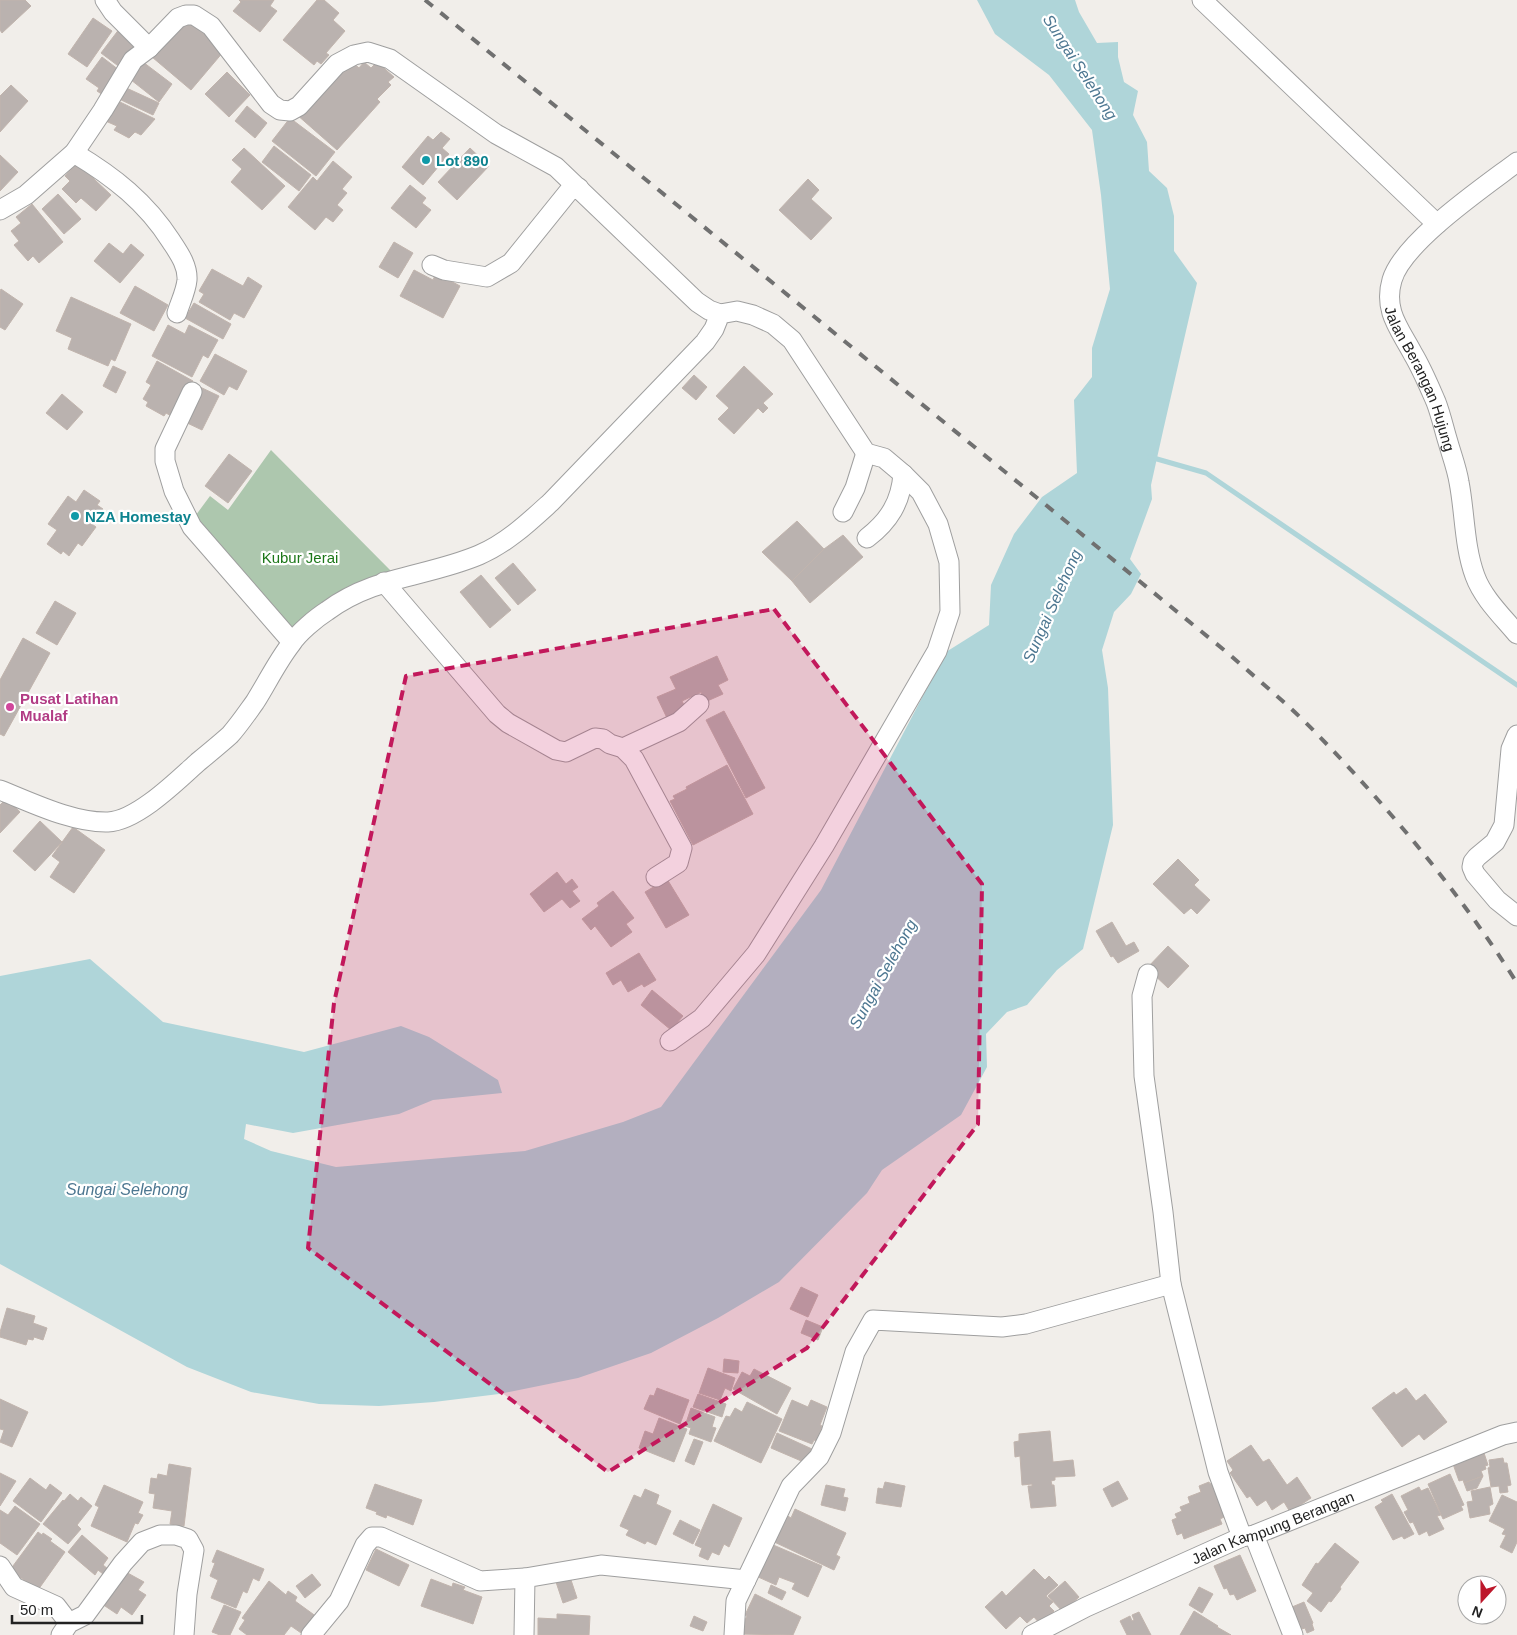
<svg xmlns="http://www.w3.org/2000/svg" width="1517" height="1635" font-family="Helvetica,sans-serif">
  <rect width="100%" height="100%" fill="#f1eeea"/>
  <path fill="#adc7ae" d="M271 450 392 572 293 632 193 519 210 496 228 510Z"/>
  <path fill="#afd5d9" d="M977 0H1075L1079 12 1097 43 1118 42V57L1124 82 1138 91 1133 115 1147 142 1149 171 1167 188 1174 216V251L1197 283 1163 431 1151 485 1152 499 1130 559 1141 574 1131 594 1114 612 1102 650 1108 688 1113 825 1083 949 1057 970 1027 1005 1007 1012 986 1034 987 1067 961 1115 882 1170 867 1193 779 1282 718 1318 651 1353 578 1378 499 1394 434 1402 379 1406 319 1404 251 1392 187 1367 0 1264V976L90 959 163 1022 304 1052 401 1026 429 1037 498 1080 502 1093 433 1100 399 1114 293 1133 246 1124 244 1139 271 1151 336 1167 525 1151 623 1122 661 1107 821 890 946 652 989 625 991 585 1014 534 1042 497 1077 473 1074 400 1092 377V348L1110 289 1101 195 1092 130 1049 75 995 34Z"/>
  <g fill="none" stroke-linecap="round" stroke-linejoin="round">
    <path stroke="#afd5d9" stroke-width="5" d="M1150 457 1206 473 1517 685"/>
  </g>
  <g fill="#bab2af" stroke="#c1b4ad">
    <path d="M0 0H25L31 6 2 33 0 30Z"/>
    <path d="M239 0H274L270 6 277 11 260 32 233 11 241 2Z"/>
    <path d="M317 0H324L339 13 333 20 345 31 326 53 329 55 321 64 317 61 314 65 283 40Z"/>
    <path d="M93 18 112 31 87 67 68 54Z"/>
    <path d="M185 18 224 51 191 90 152 57Z"/>
    <path d="M120 28 140 43 121 68 101 53Z"/>
    <path d="M102 57 119 70 106 97 97 91 99 88 86 79Z"/>
    <path d="M139 59 172 84 159 102 126 76Z"/>
    <path d="M351 61 359 68 364 62 371 68 377 62 394 77 388 82 391 85 377 99 380 102 337 150 296 114Z"/>
    <path d="M227 72 250 95 229 117 205 94Z"/>
    <path d="M11 85 28 101 0 132V96Z"/>
    <path d="M122 86 159 103 153 115 117 98Z"/>
    <path d="M120 102 155 119 141 135 135 132 129 138 114 130 117 126 101 119 111 106 115 109Z"/>
    <path d="M247 106 267 123 255 138 235 121Z"/>
    <path d="M290 118 335 152 316 176 272 141Z"/>
    <path d="M441 132 450 139 442 148 449 154 423 185 402 167 428 136 433 140Z"/>
    <path d="M274 146 311 175 299 191 262 162Z"/>
    <path d="M244 148 285 186 262 210 231 182 242 169 232 160Z"/>
    <path d="M470 148 489 166 457 200 438 182Z"/>
    <path d="M0 155 18 172 0 191Z"/>
    <path d="M333 161 352 177 342 189 347 193 337 205 343 210 333 222 326 217 315 230 288 207 313 177 317 181Z"/>
    <path d="M77 163 111 195 96 211 81 198 76 203 62 189 70 181 65 176Z"/>
    <path d="M808 179 819 190 811 199 832 218 811 240 779 210Z"/>
    <path d="M410 185 426 198 422 203 431 210 416 228 391 208Z"/>
    <path d="M58 194 81 219 64 234 42 209Z"/>
    <path d="M32 204 63 242 39 263 33 256 28 261 14 245 19 241 11 231 21 223 16 217Z"/>
    <path d="M394 242 413 253 398 278 379 267Z"/>
    <path d="M109 243 123 254 131 244 144 255 120 283 94 261Z"/>
    <path d="M212 269 243 286 248 277 262 286 244 318 234 313 230 320 199 302 204 294 199 291Z"/>
    <path d="M414 270 433 280 436 273 460 286 443 318 400 296Z"/>
    <path d="M135 286 168 305 154 331 120 313Z"/>
    <path d="M1 289 23 304 5 330 0 327V291Z"/>
    <path d="M71 297 131 324 115 361 111 359 108 366 68 349 72 338 56 331Z"/>
    <path d="M194 303 231 324 223 339 185 318Z"/>
    <path d="M168 325 185 334 189 325 218 340 208 358 203 355 192 377 152 356Z"/>
    <path d="M215 354 247 371 237 390 229 386 224 395 200 381Z"/>
    <path d="M157 361 193 381 173 417 166 413 164 416 146 406 148 402 143 399 151 385 146 382Z"/>
    <path d="M113 366 126 372 116 393 103 386Z"/>
    <path d="M744 366 773 394 763 403 768 408 763 413 758 408 734 434 718 419 729 408 716 396Z"/>
    <path d="M694 375 707 387 696 400 682 388Z"/>
    <path d="M200 387 219 396 202 430 183 421Z"/>
    <path d="M62 394 83 412 67 430 46 413Z"/>
    <path d="M229 454 252 471 228 503 205 486Z"/>
    <path d="M84 490 100 501 97 505 103 509 92 524 96 527 82 546 78 543 69 556 63 551 61 554 47 544 57 530 48 524 68 496 76 502Z"/>
    <path d="M797 521 824 549 792 581 762 552Z"/>
    <path d="M843 535 863 557 810 603 792 581 824 549Z"/>
    <path d="M513 563 536 590 518 605 495 578Z"/>
    <path d="M481 575 511 610 490 628 460 592Z"/>
    <path d="M55 601 76 613 57 645 36 633Z"/>
    <path d="M23 638 50 653 4 736 0 734V680Z"/>
    <path d="M717 656 728 680 718 685 723 694 705 702 701 692 682 701 686 709 667 718 657 697 676 689 670 677Z"/>
    <path d="M724 711 765 788 746 798 706 720Z"/>
    <path d="M727 765 753 814 693 845 670 801 675 799 673 796 687 789 686 787Z"/>
    <path d="M7 798 20 812 0 833V805Z"/>
    <path d="M40 821 62 842 35 871 13 851Z"/>
    <path d="M73 827 105 850 74 893 50 877 60 862 52 856Z"/>
    <path d="M1178 859 1199 880 1194 885 1210 900 1197 914 1191 908 1184 914 1153 884Z"/>
    <path d="M557 872 566 884 572 879 578 887 572 891 580 901 570 908 562 899 544 912 530 894Z"/>
    <path d="M667 879 689 915 666 928 645 892Z"/>
    <path d="M613 891 634 918 626 924 632 932 611 947 595 926 591 930 582 919 599 906 597 903Z"/>
    <path d="M1112 922 1126 946 1134 942 1139 951 1118 963 1113 956 1111 957 1096 931Z"/>
    <path d="M1168 946 1189 966 1168 988 1147 968Z"/>
    <path d="M639 953 656 980 644 987 642 984 628 992 621 980 613 985 606 973Z"/>
    <path d="M652 990 683 1016 671 1030 641 1005Z"/>
    <path d="M801 1287 818 1295 808 1317 790 1309Z"/>
    <path d="M7 1308 35 1316 33 1323 47 1328 43 1340 34 1337 33 1340 28 1339 26 1345 0 1337V1332Z"/>
    <path d="M806 1320 823 1327 818 1340 801 1333Z"/>
    <path d="M724 1359 739 1361 738 1373 723 1372Z"/>
    <path d="M708 1368 735 1378 731 1391 725 1388 720 1400 699 1393Z"/>
    <path d="M754 1369 791 1388 777 1414 733 1389 742 1372 750 1376Z"/>
    <path d="M657 1388 689 1400 680 1424 644 1409 650 1395 654 1396Z"/>
    <path d="M1406 1388 1416 1401 1425 1394 1447 1422 1424 1440 1419 1434 1402 1447 1372 1408 1394 1392 1396 1395Z"/>
    <path d="M698 1394 726 1404 722 1417 693 1407Z"/>
    <path d="M0 1399 28 1412 12 1447 0 1442 4 1430 0 1429Z"/>
    <path d="M792 1400 808 1407 811 1400 827 1407 820 1425 822 1426 817 1441 814 1440 812 1444 779 1431Z"/>
    <path d="M747 1402 782 1419 761 1463 714 1441 726 1416 730 1417 735 1408 742 1412Z"/>
    <path d="M691 1408 715 1417 712 1427 716 1428 711 1442 689 1434 691 1428 685 1426Z"/>
    <path d="M659 1418 687 1429 674 1462 639 1448 645 1431 653 1434Z"/>
    <path d="M1050 1431 1053 1462 1073 1460 1075 1476 1055 1477V1480L1051 1481 1052 1485H1054L1056 1506 1031 1508 1028 1486H1032V1484L1022 1485 1020 1456 1015 1457 1014 1442 1019 1441V1434Z"/>
    <path d="M777 1433 812 1449 806 1463 771 1448Z"/>
    <path d="M694 1439 703 1442 694 1465 685 1461Z"/>
    <path d="M1251 1445 1263 1462 1269 1459 1287 1485 1297 1477 1311 1498 1290 1512 1284 1502 1272 1510 1266 1500 1257 1506 1250 1496 1247 1498 1230 1473 1233 1470 1227 1461Z"/>
    <path d="M1484 1453 1488 1465 1485 1466 1486 1469 1481 1471 1483 1476 1464 1483 1463 1480 1459 1481 1453 1464Z"/>
    <path d="M1503 1458 1504 1463H1507L1511 1485 1507 1486 1508 1492 1500 1493 1499 1486 1491 1487 1488 1468 1490 1467 1489 1460Z"/>
    <path d="M169 1464 191 1468 184 1526 170 1524 172 1511 153 1508 155 1494 149 1493 151 1478 157 1479 158 1474 167 1476Z"/>
    <path d="M0 1473 16 1481 0 1506Z"/>
    <path d="M1450 1474 1464 1505 1461 1506 1463 1510 1443 1519 1428 1484Z"/>
    <path d="M1483 1476 1477 1488 1467 1491 1464 1483Z"/>
    <path d="M30 1478 46 1490 50 1484 62 1493 41 1522 13 1501Z"/>
    <path d="M1118 1481 1128 1499 1112 1507 1103 1489Z"/>
    <path d="M885 1482 905 1486 901 1507 876 1503 878 1488 883 1489Z"/>
    <path d="M1209 1482 1210 1484 1212 1483 1226 1516 1220 1519 1222 1524 1184 1539 1182 1533 1177 1535 1172 1520 1177 1518 1175 1514 1182 1511 1180 1507 1190 1503 1188 1497 1201 1492 1199 1486Z"/>
    <path d="M375 1484 422 1500 413 1525 387 1515 386 1518 376 1514 377 1512 366 1508Z"/>
    <path d="M104 1485 143 1502 138 1513 143 1515 138 1524 135 1523 127 1542 91 1526 99 1507 95 1505Z"/>
    <path d="M826 1485 845 1489 843 1497 848 1498 845 1511 821 1505Z"/>
    <path d="M1419 1487 1421 1491 1428 1488 1441 1515 1437 1516 1444 1529 1429 1536 1427 1531 1419 1535 1413 1522 1410 1523 1404 1512 1408 1510 1401 1496Z"/>
    <path d="M1490 1487 1493 1504 1489 1506 1490 1514 1470 1518 1467 1502 1473 1501 1471 1491Z"/>
    <path d="M645 1489 659 1495 656 1504 671 1511 656 1545 647 1541 645 1544 626 1535 629 1530 620 1526 634 1495 641 1498Z"/>
    <path d="M70 1494 78 1501 81 1497 92 1506 77 1525 81 1529 68 1544 43 1524 63 1500 64 1501Z"/>
    <path d="M1392 1494 1414 1534 1404 1539 1402 1536 1393 1540 1375 1507 1383 1502 1381 1500Z"/>
    <path d="M1502 1495 1517 1502V1542L1512 1553 1500 1547 1506 1535 1502 1534 1505 1529 1489 1521Z"/>
    <path d="M713 1504 742 1518 729 1547 724 1544 719 1555 712 1552 708 1560 699 1556 702 1548 695 1545Z"/>
    <path d="M15 1506 40 1524 17 1555 0 1543V1510L8 1515Z"/>
    <path d="M795 1509 846 1533 836 1555 840 1557 834 1570 770 1540 786 1515 791 1518Z"/>
    <path d="M680 1520 700 1530 693 1544 673 1534Z"/>
    <path d="M38 1532 42 1535 43 1533 52 1539 50 1541 65 1552 38 1590 10 1570Z"/>
    <path d="M82 1535 108 1558 103 1565 108 1569 103 1574 98 1570 95 1575 68 1552Z"/>
    <path d="M1335 1543 1359 1562 1340 1587 1341 1589 1331 1602 1329 1601 1321 1612 1307 1601 1313 1593 1302 1585 1316 1563 1318 1564Z"/>
    <path d="M771 1544 822 1566 808 1597 792 1589 795 1583 779 1577 776 1585 756 1576Z"/>
    <path d="M376 1549 409 1565 399 1586 366 1570Z"/>
    <path d="M217 1550 264 1569 259 1581 253 1578 247 1593 243 1591 236 1608 211 1598 218 1580 210 1576 215 1563 212 1562Z"/>
    <path d="M1240 1555 1256 1591 1237 1600 1234 1594 1230 1595 1227 1588 1224 1589 1214 1566Z"/>
    <path d="M1034 1569 1045 1580 1049 1576 1058 1585 1046 1596 1053 1602 1049 1606 1054 1611 1040 1624 1034 1617 1027 1623 1020 1616 1006 1629 985 1607 1002 1591 1006 1596Z"/>
    <path d="M124 1571 144 1582 138 1590 146 1595 132 1615 121 1607 117 1614 102 1604Z"/>
    <path d="M312 1574 321 1585 305 1598 296 1586Z"/>
    <path d="M570 1577 577 1598 563 1603 556 1582Z"/>
    <path d="M431 1579 452 1587 453 1583 465 1587 463 1590 482 1597 473 1624 421 1606Z"/>
    <path d="M269 1581 286 1595 288 1591 297 1597 295 1601 317 1617 304 1635 291 1626 284 1635H247L239 1629 245 1620 242 1618Z"/>
    <path d="M1065 1581 1079 1597 1063 1612 1048 1596Z"/>
    <path d="M771 1585 786 1592 782 1600 768 1593Z"/>
    <path d="M1199 1587 1213 1594 1202 1613 1189 1605Z"/>
    <path d="M755 1594 801 1617 793 1635 738 1634 747 1616 745 1615Z"/>
    <path d="M1304 1602 1313 1623 1312 1624 1314 1630 1307 1633 1305 1628 1302 1629 1292 1607Z"/>
    <path d="M224 1605 241 1612 230 1635H220L212 1632Z"/>
    <path d="M1194 1611 1218 1626 1217 1627 1231 1635H1180Z"/>
    <path d="M1139 1612 1151 1635H1127L1120 1621 1130 1616 1132 1621 1134 1620 1132 1615Z"/>
    <path d="M557 1614 590 1616 589 1635H538V1618L557 1619Z"/>
    <path d="M694 1616 707 1622 703 1631 690 1626Z"/>
  </g>
  <g fill="none" stroke-linecap="round" stroke-linejoin="round">
    <defs>
      <g id="minor">
        <path d="M105 0 113 12 149 48"/>
        <path d="M1202 0 1437 224"/>
        <path d="M74 153C114 177 146 202 171 241 178 252 188 265 187 280 186 291 180 303 177 313"/>
        <path id="s1" d="M1517 162C1484 187 1403 242 1392 280 1383 311 1400 329 1413 354 1422 369 1429 386 1436 402 1441 415 1444 429 1448 442 1452 456 1457 469 1459 482 1465 513 1464 546 1475 576 1483 598 1502 616 1517 634"/>
        <path d="M0 210 26 195 74 153 103 110 133 60 149 48 178 18 186 15H194L211 26 271 104 280 110 290 111 299 106 337 64 354 55 368 52 390 59 496 134 556 167 697 302 709 310 720 314"/>
        <path d="M432 265 444 270 487 277 511 263 569 191 579 188"/>
        <path d="M192 392 165 449V461L174 491 192 527 292 642"/>
        <path d="M843 512 855 488 866 453"/>
        <path d="M384 582 455 665 497 714 508 723 556 750 566 752 595 738 603 739 610 744 623 748 634 759 682 848 678 863 656 877"/>
        <path d="M1517 735 1511 749 1504 825 1495 842 1477 857 1473 862 1472 867 1475 874 1497 900 1517 916"/>
        <path d="M623 748 679 722 699 704"/>
        <path d="M0 790C33 803 73 823 108 822 137 821 178 780 198 762 209 753 220 744 230 735 239 725 247 713 255 702 267 683 277 662 291 644 298 633 316 618 327 611 374 576 427 577 479 555 507 543 529 522 551 502L705 342 714 329 720 314 737 311 753 315 773 324 792 340 866 453 884 458 903 474C901 502 889 521 867 538"/>
        <path d="M1148 974 1142 996 1144 1076 1163 1212 1171 1284 1218 1472 1242 1537"/>
        <path d="M670 1041 702 1018 756 954 824 846 937 651 950 612 949 562 938 524 921 492 903 474"/>
        <path d="M1254 1535 1293 1635"/>
        <path d="M0 1566 14 1587 56 1606 69 1623"/>
        <path d="M61 1635 69 1623 85 1615 123 1563 142 1542 160 1535H176L188 1539 194 1550 187 1594 184 1635"/>
        <path d="M311 1635 339 1601 365 1545 372 1537H381L480 1581 525 1578"/>
        <path d="M524 1635 525 1578 601 1565 746 1580"/>
        <path d="M734 1635 736 1601 791 1486 819 1457 831 1433 855 1352 873 1320 1002 1327 1026 1324 1171 1284"/>
        <path id="s2" d="M1032 1635 1086 1607 1242 1537 1254 1535 1503 1435 1517 1432"/>
      </g>
    </defs>
    <use href="#minor" stroke="#9f9f9f" stroke-width="21"/>
    <use href="#minor" stroke="#fff" stroke-width="19"/>
    <path stroke="#707070" stroke-width="4" stroke-dasharray="10 10" stroke-linecap="butt" d="M425 0 1229 654C1258 680 1289 705 1316 733 1390 809 1460 893 1517 983"/>
  </g>
  <path fill="#c2185b" fill-opacity="0.2" stroke="#c2185b" stroke-width="4" stroke-dasharray="10 6" stroke-linejoin="round" d="M774 609 982 884 978 1124 807 1348 608 1472 308 1248 334 1003 406 676Z"/>
  <g fill="#0f9aa8" stroke="#fff" stroke-width="2">
    <circle cx="426" cy="160" r="5"/>
    <circle cx="75" cy="516" r="5"/>
  </g>
  <circle fill="#d1479c" stroke="#fff" stroke-width="2" cx="10" cy="707" r="5"/>
  <g text-anchor="middle" dominant-baseline="central" stroke-width="4.5" stroke-linejoin="round" paint-order="stroke">
    <g font-size="15" font-weight="bold" fill="#0d838f" stroke="#fff" text-anchor="start">
      <text x="436" y="160">Lot 890</text>
      <text x="85" y="516">NZA Homestay</text>
    </g>
    <g font-size="15" fill="#222" stroke="#fff">
      <text stroke="none"><textPath href="#s1" startOffset="279">Jalan Berangan Hujung</textPath></text>
      <text stroke="none"><textPath href="#s2" startOffset="264">Jalan Kampung Berangan</textPath></text>
    </g>
    <g font-size="15" fill="#1c7719" stroke="#fff">
      <text x="300" y="557">Kubur Jerai</text>
    </g>
    <g font-size="15" font-weight="bold" fill="#b23c85" stroke="#fff" text-anchor="start">
      <text x="20" y="698">Pusat Latihan<tspan x="20" dy="17">Mualaf</tspan></text>
    </g>
    <g font-size="16" font-style="italic" fill="#4d7791" stroke="#fff">
      <text transform="translate(1080 67) rotate(57)">Sungai Selehong</text>
      <text transform="translate(1052 606) rotate(-66)">Sungai Selehong</text>
      <text transform="translate(883 974) rotate(-61)">Sungai Selehong</text>
      <text x="127" y="1189">Sungai Selehong</text>
    </g>
  </g>
  <g transform="translate(1482 1600) rotate(201)"><circle r="24" fill="#ffffff" stroke="#a7a7a7"/>
  <path d="M0-4L9 19L0 12L-9 19Z" fill="#bd172b"/>
  <text y="-8" font-size="14" font-weight="bold" text-anchor="middle" fill="#222222">N</text>
  </g>
  <path d="M12 1615v8h130v-8" fill="none" stroke="#222222" stroke-width="2.5"/>
  <text x="20" y="1615" font-size="15" fill="#222222" stroke="#ffffff" stroke-width="4" paint-order="stroke">50 m</text>
</svg>
